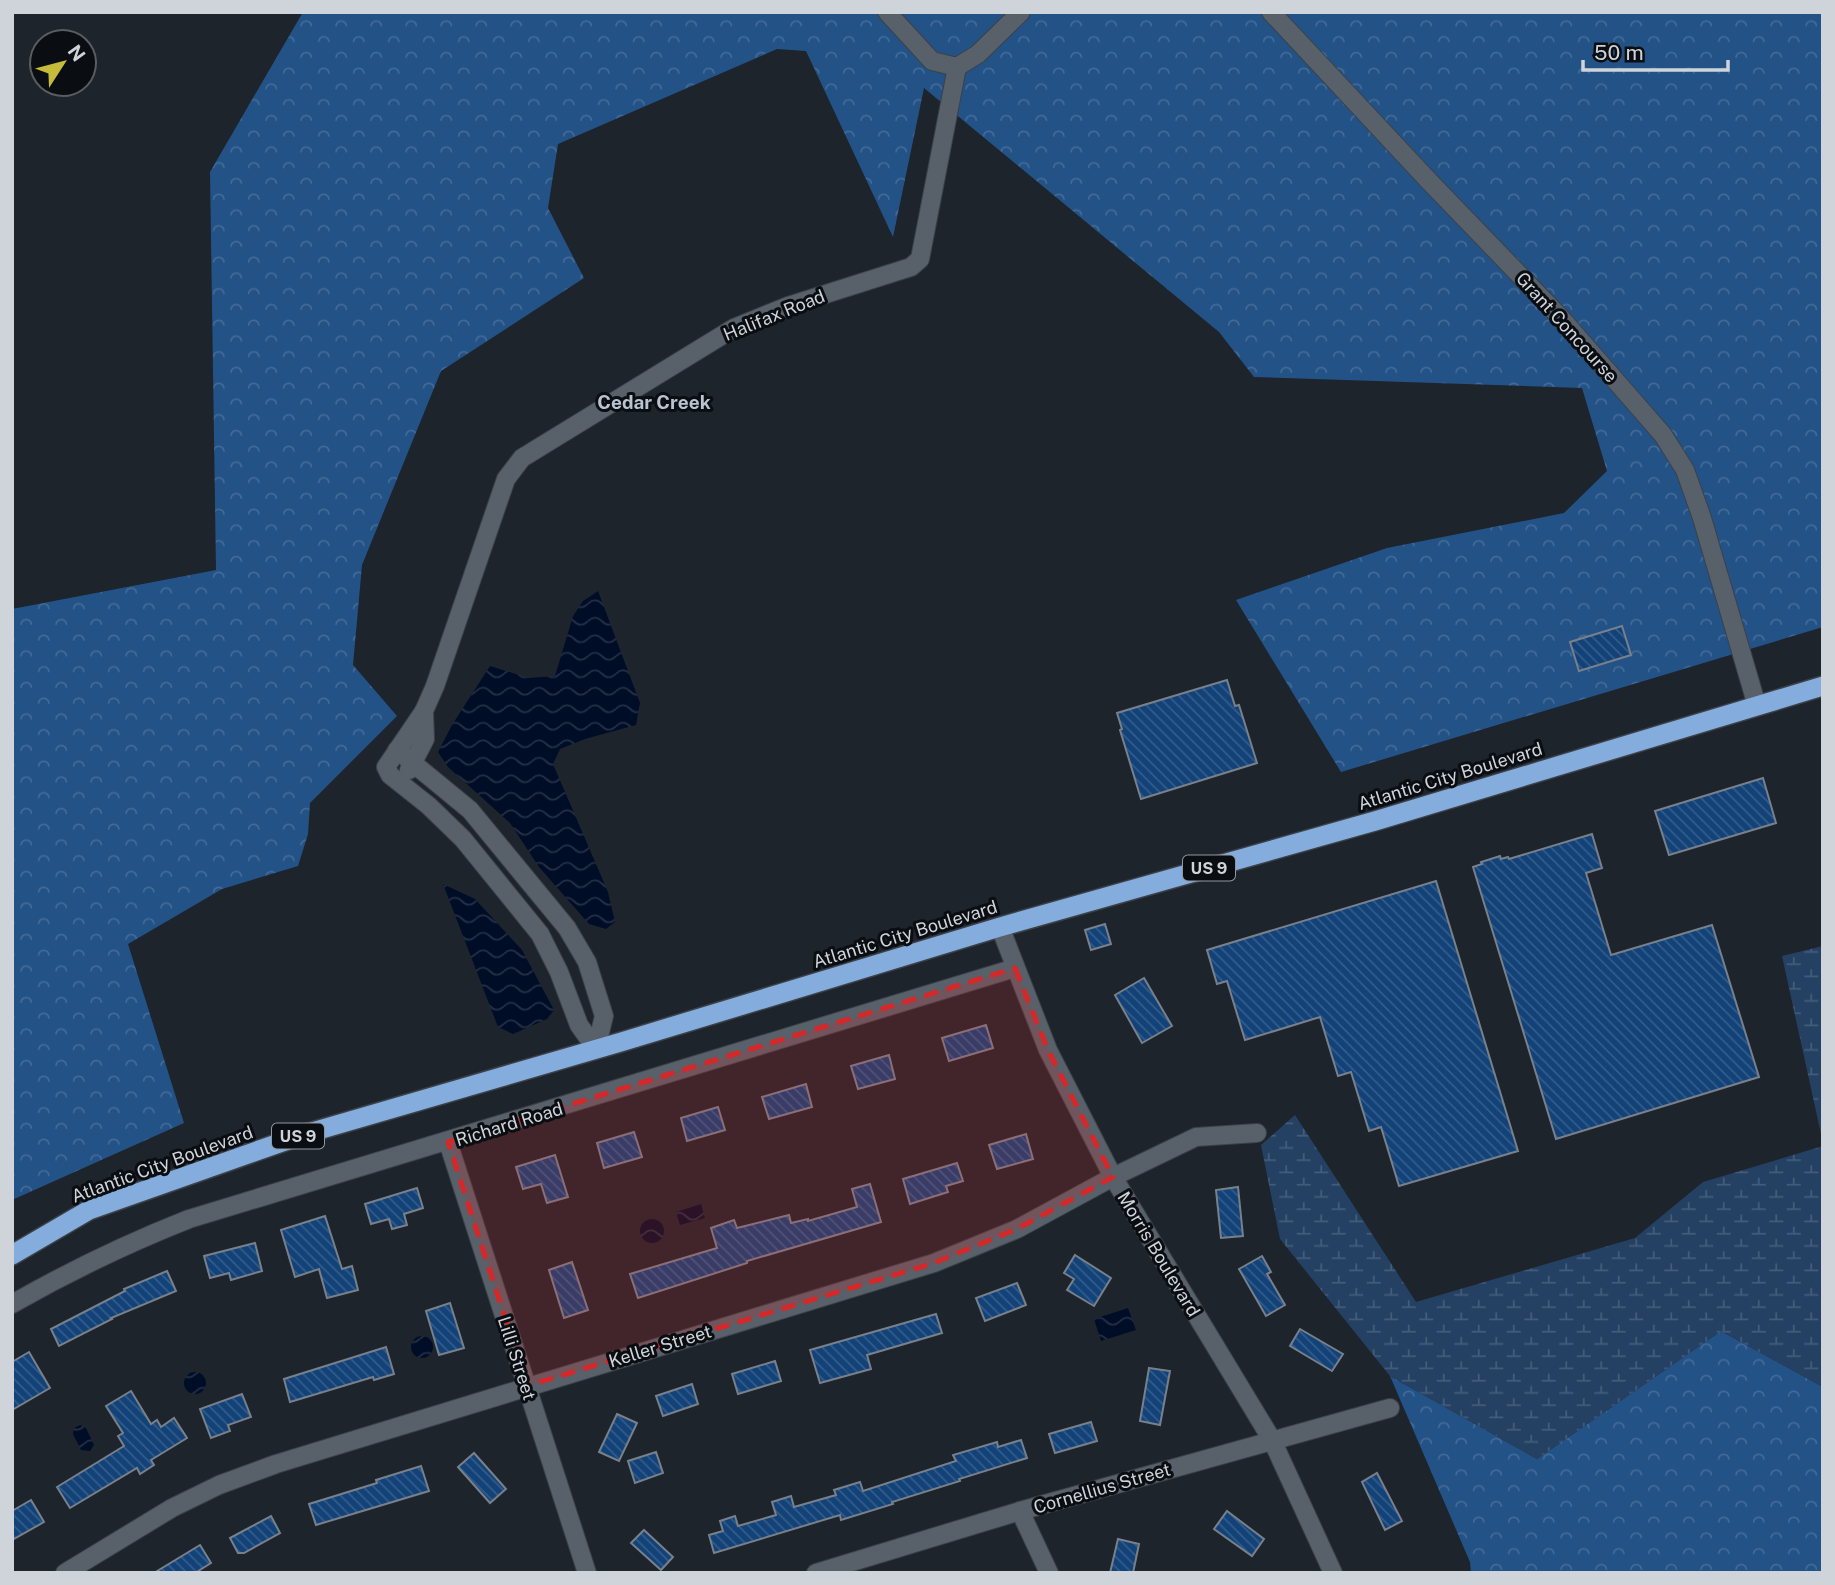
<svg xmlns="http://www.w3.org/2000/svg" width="1835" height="1585" font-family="'Public Sans',sans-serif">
  <defs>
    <pattern id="forest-crowns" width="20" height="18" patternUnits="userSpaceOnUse" patternTransform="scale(1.75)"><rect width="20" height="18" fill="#235287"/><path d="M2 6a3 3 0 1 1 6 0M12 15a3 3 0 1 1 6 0" fill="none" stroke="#426a97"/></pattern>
    <pattern id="wetland-marsh" width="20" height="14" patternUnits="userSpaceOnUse" patternTransform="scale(1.75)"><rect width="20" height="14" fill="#244163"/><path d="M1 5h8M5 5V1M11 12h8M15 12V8" fill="none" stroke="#435c79"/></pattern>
    <pattern id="water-waves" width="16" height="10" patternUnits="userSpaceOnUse" patternTransform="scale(1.75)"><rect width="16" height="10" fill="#000d27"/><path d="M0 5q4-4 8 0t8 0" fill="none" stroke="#242f46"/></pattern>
    <pattern id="building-back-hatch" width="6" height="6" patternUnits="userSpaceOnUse" patternTransform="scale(1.75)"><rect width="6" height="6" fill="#124277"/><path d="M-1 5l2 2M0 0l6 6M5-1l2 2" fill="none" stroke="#335c8a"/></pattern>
  </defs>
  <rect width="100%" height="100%" fill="#1d242c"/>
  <g fill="url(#forest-crowns)">
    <path d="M303 12H1823V627L1341 772 1236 600 1387 548 1564 513 1607 471 1582 388 1254 377 1219 332 924 88 893 237 806 51 777 49 558 144 548 208 584 278 441 371 362 565 353 665 397 716 310 803 308 834 298 866 222 889 128 944 184 1123 12 1200V609L216 570 210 172Z"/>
    <path d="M1721 1331 1823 1387V1573H1471L1470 1562 1390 1376 1537 1459Z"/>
  </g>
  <g fill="url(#wetland-marsh)">
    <path d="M1823 946V1143L1782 956Z"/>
    <path d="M1295 1115 1416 1302 1635 1238 1703 1182 1823 1146V1387L1721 1331 1537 1459 1390 1376 1280 1239 1261 1145Z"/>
  </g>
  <g fill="url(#water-waves)">
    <path d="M598 591 640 703 636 725 585 739 560 749 553 764 608 892 615 922 606 929 589 924 539 867 510 823 448 767 438 752 452 725 490 666 529 678 555 676 573 616 583 601Z"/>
    <path d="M443 884 475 899 522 950 554 1010 547 1019 513 1034 498 1027Z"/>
    <path d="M701 1204 705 1218 680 1225 676 1212Z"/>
    <circle cx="652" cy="1231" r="12"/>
    <path d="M1128 1308 1136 1330 1101 1341 1094 1319Z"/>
    <circle cx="422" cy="1347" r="11"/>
    <circle cx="195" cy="1383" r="11"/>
    <path d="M80 1425 86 1428 94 1445 90 1451 81 1450 73 1434 74 1428Z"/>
  </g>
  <g fill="url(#building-back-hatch)" stroke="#78808b" stroke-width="2">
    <path d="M1622 626 1631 655 1579 671 1570 642Z"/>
    <path d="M1227 680 1235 706 1239 705 1257 763 1141 799 1120 730 1122 729 1117 713Z"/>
    <path d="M1763 778 1776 823 1669 855 1655 811Z"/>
    <path d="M1592 834 1602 868 1586 873 1611 955 1712 925 1759 1077 1556 1139 1473 867 1482 864 1481 862 1500 856 1501 859 1508 857 1509 859Z"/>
    <path d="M1436 881 1518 1151 1399 1186 1381 1127 1369 1131 1351 1072 1338 1076 1320 1017 1245 1040 1227 981 1217 984 1207 950Z"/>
    <path d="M1105 924 1111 944 1091 950 1085 930Z"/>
    <path d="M1144 978 1172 1026 1142 1043 1115 995Z"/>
    <path d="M986 1025 993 1048 949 1061 942 1038Z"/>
    <path d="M889 1055 895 1079 858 1089 851 1066Z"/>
    <path d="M806 1084 812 1107 769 1119 762 1097Z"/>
    <path d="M718 1107 725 1130 687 1141 681 1118Z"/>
    <path d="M634 1132 642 1157 604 1168 597 1143Z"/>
    <path d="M1026 1134 1033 1159 997 1169 989 1145Z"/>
    <path d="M555 1155 568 1197 547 1203 541 1184 523 1189 516 1167Z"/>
    <path d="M957 1163 963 1181 946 1186 948 1192 910 1204 903 1179Z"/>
    <path d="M870 1184 881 1222 747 1261V1263L638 1298 630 1274 717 1248 711 1228 734 1220 737 1228 789 1215 791 1223 808 1219V1221L857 1207 852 1189Z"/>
    <path d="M1238 1187 1243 1236 1221 1238 1216 1190Z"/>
    <path d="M417 1188 423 1208 404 1214 407 1225 392 1229 389 1219 371 1224 365 1204Z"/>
    <path d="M325 1216 342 1269 352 1266 358 1290 327 1298 319 1269 295 1277 281 1230Z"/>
    <path d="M255 1243 262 1271 231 1280 229 1273 210 1278 204 1256Z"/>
    <path d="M1075 1255 1111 1278 1094 1306 1067 1290 1074 1279 1064 1273Z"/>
    <path d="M1262 1256 1271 1272 1267 1274 1285 1305 1266 1316 1239 1269Z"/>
    <path d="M572 1262 588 1310 564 1318 549 1270Z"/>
    <path d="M167 1271 176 1291 111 1318 112 1319 59 1346 51 1329 125 1291 124 1289Z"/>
    <path d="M1017 1283 1026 1305 985 1321 976 1298Z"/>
    <path d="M450 1303 464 1348 439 1355 426 1311Z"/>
    <path d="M936 1314 942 1333 867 1355 871 1369 820 1383 810 1350Z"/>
    <path d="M1300 1329 1343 1354 1332 1371 1290 1346Z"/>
    <path d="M386 1347 394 1374 374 1380 373 1377 290 1402 284 1379Z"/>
    <path d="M29 1352 50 1388 12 1410V1362Z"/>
    <path d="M775 1361 781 1381 738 1394 732 1374Z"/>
    <path d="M1149 1368 1170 1371 1160 1425 1140 1421Z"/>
    <path d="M692 1384 698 1404 663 1416 656 1396Z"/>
    <path d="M131 1391 151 1424 157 1420 161 1427 174 1418 187 1438 151 1460 154 1465 140 1474 137 1468 70 1508 57 1487 124 1446 118 1436 123 1433 106 1406Z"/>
    <path d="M242 1394 251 1417 228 1425 230 1431 211 1438 200 1409Z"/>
    <path d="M617 1414 637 1423 619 1461 599 1452Z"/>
    <path d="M1091 1422 1097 1441 1055 1453 1049 1434Z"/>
    <path d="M1021 1440 1027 1458 959 1479 960 1481 892 1502 893 1504 841 1520 840 1515 714 1553 709 1535 723 1531 720 1521 735 1516 738 1526 776 1515 772 1502 791 1496 794 1507 836 1495 834 1490 860 1482 863 1491 956 1461 953 1455 997 1442 998 1447Z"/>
    <path d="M656 1452 663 1473 635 1483 628 1461Z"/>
    <path d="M474 1453 506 1489 490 1503 458 1467Z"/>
    <path d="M421 1466 429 1491 316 1525 309 1504 377 1483 376 1480Z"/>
    <path d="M1377 1473 1402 1521 1385 1530 1362 1482Z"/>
    <path d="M31 1500 44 1522 12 1540V1511Z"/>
    <path d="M1227 1511 1264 1539 1252 1556 1214 1529Z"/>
    <path d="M271 1516 280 1533 244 1553H238L230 1538Z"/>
    <path d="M644 1530 673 1557 661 1570 631 1543Z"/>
    <path d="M1118 1539 1139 1544 1133 1573H1110Z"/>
    <path d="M200 1545 211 1563 195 1573H154Z"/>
  </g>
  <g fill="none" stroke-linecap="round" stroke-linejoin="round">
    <defs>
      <g id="minor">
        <path d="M887 12 932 61 957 67"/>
        <path d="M1271 12 1428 180 1561 318 1663 435 1685 470 1702 518 1757 706"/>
        <path d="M957 67 978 54 1021 12"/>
        <path d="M397 750 470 810 567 928 587 962 604 1016 596 1049"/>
        <path d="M409 770 425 739 424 711"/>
        <path d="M1000 927 1048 1050 1113 1177 1272 1440 1333 1573"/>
        <path d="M596 1049 579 1025 559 972 540 934 463 839 429 806 390 775 386 767 424 711 435 686 506 479 522 458 734 328 788 306 911 267 920 259 957 67"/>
        <path d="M448 1142 587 1573"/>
        <path d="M12 1304C70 1271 128 1243 189 1219L1015 968"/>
        <path d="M1020 1511 1049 1573"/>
        <path d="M65 1573 172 1508 219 1485 276 1464 934 1263 1017 1229 1113 1177 1196 1137 1257 1133"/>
        <path d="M816 1573 1020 1511 1390 1408"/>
      </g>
      <path id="trunk" d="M12 1255 89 1210 305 1134 621 1042 1000 927 1375 821 1823 686"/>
    </defs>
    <use href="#minor" stroke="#3b4148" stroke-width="20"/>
    <use href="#trunk" stroke="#3b4148" stroke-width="22"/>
    <use href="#minor" stroke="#58606a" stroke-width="18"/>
    <use href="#trunk" stroke="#84acdd" stroke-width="19"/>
  </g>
  <path fill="#d62828" fill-opacity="0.2" stroke="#d62828" stroke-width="5" stroke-dasharray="14 9" stroke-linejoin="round" d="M1015 968 1048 1050 1113 1177 1017 1229 934 1263 527 1386 448 1142Z"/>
  <g text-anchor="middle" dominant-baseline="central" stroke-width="6" stroke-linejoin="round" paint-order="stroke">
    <g fill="#0a0d11" stroke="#94989e" stroke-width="2">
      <rect x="1183" y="855.5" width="52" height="25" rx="5"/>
      <rect x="272" y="1123.5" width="52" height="25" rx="5"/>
    </g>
    <g font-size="16" font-weight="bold" fill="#cfd4da">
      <text x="1209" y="868">US 9</text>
      <text x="298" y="1136">US 9</text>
    </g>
    <g font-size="18" fill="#cfd4da" stroke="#0a0d11">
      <text transform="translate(774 315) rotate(-22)">Halifax Road</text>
      <text transform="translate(1567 327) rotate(48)">Grant Concourse</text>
      <text transform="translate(1450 776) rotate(-17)">Atlantic City Boulevard</text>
      <text transform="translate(905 934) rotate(-17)">Atlantic City Boulevard</text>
      <text transform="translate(509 1124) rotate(-17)">Richard Road</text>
      <text transform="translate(162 1164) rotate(-20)">Atlantic City Boulevard</text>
      <text transform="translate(1159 1254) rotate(59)">Morris Boulevard</text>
      <text transform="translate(660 1346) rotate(-17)">Keller Street</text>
      <text transform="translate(517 1358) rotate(72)">Lilli Street</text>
      <text transform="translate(1102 1488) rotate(-16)">Cornellius Street</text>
    </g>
    <g font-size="19" font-weight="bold" fill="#bac3cf" stroke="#0a0d11">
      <text x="654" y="402">Cedar Creek</text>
    </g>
  </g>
  <rect width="1835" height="1585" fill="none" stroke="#cfd4da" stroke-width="28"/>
  <g transform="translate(63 63) rotate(54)"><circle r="33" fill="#0a0d11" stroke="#595d61" stroke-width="2"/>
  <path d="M0-5L12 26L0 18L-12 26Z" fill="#c7bb3b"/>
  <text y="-10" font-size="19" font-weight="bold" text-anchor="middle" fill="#cfd4da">N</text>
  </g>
  <path d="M1583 60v10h145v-10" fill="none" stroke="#cfd4da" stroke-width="3.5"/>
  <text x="1594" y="60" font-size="21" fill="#cfd4da" stroke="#0a0d11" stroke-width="5" paint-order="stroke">50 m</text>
</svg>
